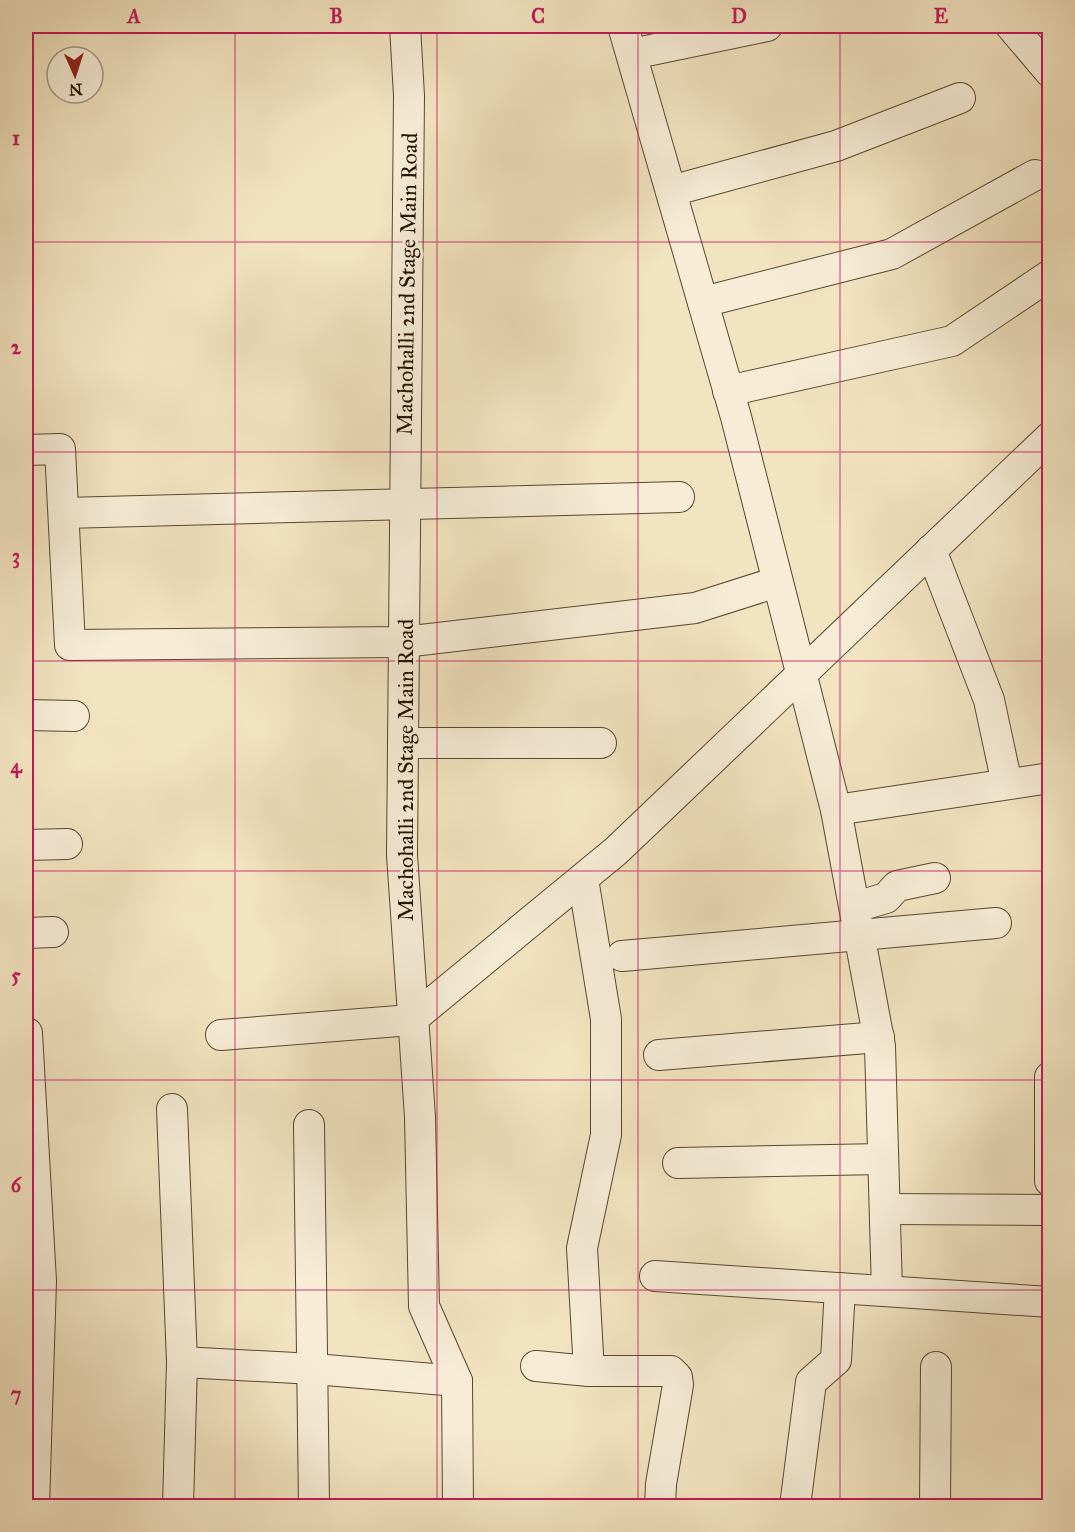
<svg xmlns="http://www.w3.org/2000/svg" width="1075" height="1532" font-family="'IM FELL Great Primer',serif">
  <rect width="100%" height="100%" fill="#f3e4c1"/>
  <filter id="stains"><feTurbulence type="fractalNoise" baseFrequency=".00333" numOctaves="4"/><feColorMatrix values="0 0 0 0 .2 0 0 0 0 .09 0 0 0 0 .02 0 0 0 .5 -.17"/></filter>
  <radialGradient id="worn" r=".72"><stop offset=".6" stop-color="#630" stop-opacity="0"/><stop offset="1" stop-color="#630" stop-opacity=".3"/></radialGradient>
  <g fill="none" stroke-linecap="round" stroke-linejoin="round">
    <defs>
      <g id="minor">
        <path d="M405 26 409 96 402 855 420 1117 424 1306 457 1381 458 1506"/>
        <path d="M623 26 736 417 836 810 880 1046 887 1291"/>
        <path d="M1011 26 1050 72"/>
        <path d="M632 54 767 26"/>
        <path d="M671 191 836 146 960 98"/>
        <path d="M703 302 892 254 1035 175"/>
        <path d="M728 391 952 341 1050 275"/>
        <path d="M26 450 60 449 70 645 404 642 695 608 777 582"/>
        <path d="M64 513 679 497"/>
        <path d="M931 550 989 700 1007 784"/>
        <path d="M26 715 74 716"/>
        <path d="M403 743H601"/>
        <path d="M836 810 1050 778"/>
        <path d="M26 845 67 844"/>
        <path d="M583 879 606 1019V1135L582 1248 589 1371"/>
        <path d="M855 907 886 898 897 886 935 878"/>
        <path d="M26 933 53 932"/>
        <path d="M622 956 996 923"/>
        <path d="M27 1033 41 1281 34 1506"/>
        <path d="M221 1035 411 1020 616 851 1050 437"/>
        <path d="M659 1055 879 1037"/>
        <path d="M1050 1077V1181"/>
        <path d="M172 1109 182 1362 178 1506"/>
        <path d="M309 1125 314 1506"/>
        <path d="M678 1163 883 1159"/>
        <path d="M885 1209 1050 1210"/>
        <path d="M655 1276 1050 1302"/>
        <path d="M182 1362 314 1369 457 1381"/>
        <path d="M536 1366 589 1371H671L677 1377 678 1385 661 1484 660 1506"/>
        <path d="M795 1506 811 1382 836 1360 840 1288"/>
        <path d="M935 1506 936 1367"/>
      </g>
    </defs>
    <use href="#minor" stroke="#584630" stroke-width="32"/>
    <use href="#minor" stroke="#f7edd7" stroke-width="30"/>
  </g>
  <path fill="none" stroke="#c2185b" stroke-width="1.5" stroke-opacity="0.55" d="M235 26V1506M437 26V1506M638 26V1506M840 26V1506M26 242H1050M26 452H1050M26 661H1050M26 871H1050M26 1080H1050M26 1290H1050"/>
  <g text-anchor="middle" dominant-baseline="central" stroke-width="6" stroke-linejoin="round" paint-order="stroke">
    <g font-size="22" fill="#251100" stroke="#f7edd7">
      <text transform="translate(407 284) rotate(-89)">Machohalli 2nd Stage Main Road</text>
      <text transform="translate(405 770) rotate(-90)">Machohalli 2nd Stage Main Road</text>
    </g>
  </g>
  <rect width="1075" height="1532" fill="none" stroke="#f3e4c1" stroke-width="66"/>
  <g transform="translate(75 75) rotate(177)"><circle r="28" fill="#f7edd7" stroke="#a39581" stroke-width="1.5"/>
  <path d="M0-4.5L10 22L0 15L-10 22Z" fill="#8f2418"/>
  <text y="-9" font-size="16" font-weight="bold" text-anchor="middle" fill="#251100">N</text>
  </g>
  <rect x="33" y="33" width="1009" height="1466" fill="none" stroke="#c2185b" stroke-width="2"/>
  <g font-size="20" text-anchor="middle" font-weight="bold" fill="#c2185b">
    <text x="134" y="23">A</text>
    <text x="336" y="23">B</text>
    <text x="538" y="23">C</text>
    <text x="739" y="23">D</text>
    <text x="941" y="23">E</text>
    <text x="16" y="145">1</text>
    <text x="16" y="354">2</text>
    <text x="16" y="563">3</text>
    <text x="16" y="773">4</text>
    <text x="16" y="982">5</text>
    <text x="16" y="1192">6</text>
    <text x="16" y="1401">7</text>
  </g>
  <rect width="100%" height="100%" filter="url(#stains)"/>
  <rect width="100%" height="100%" fill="url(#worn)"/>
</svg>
